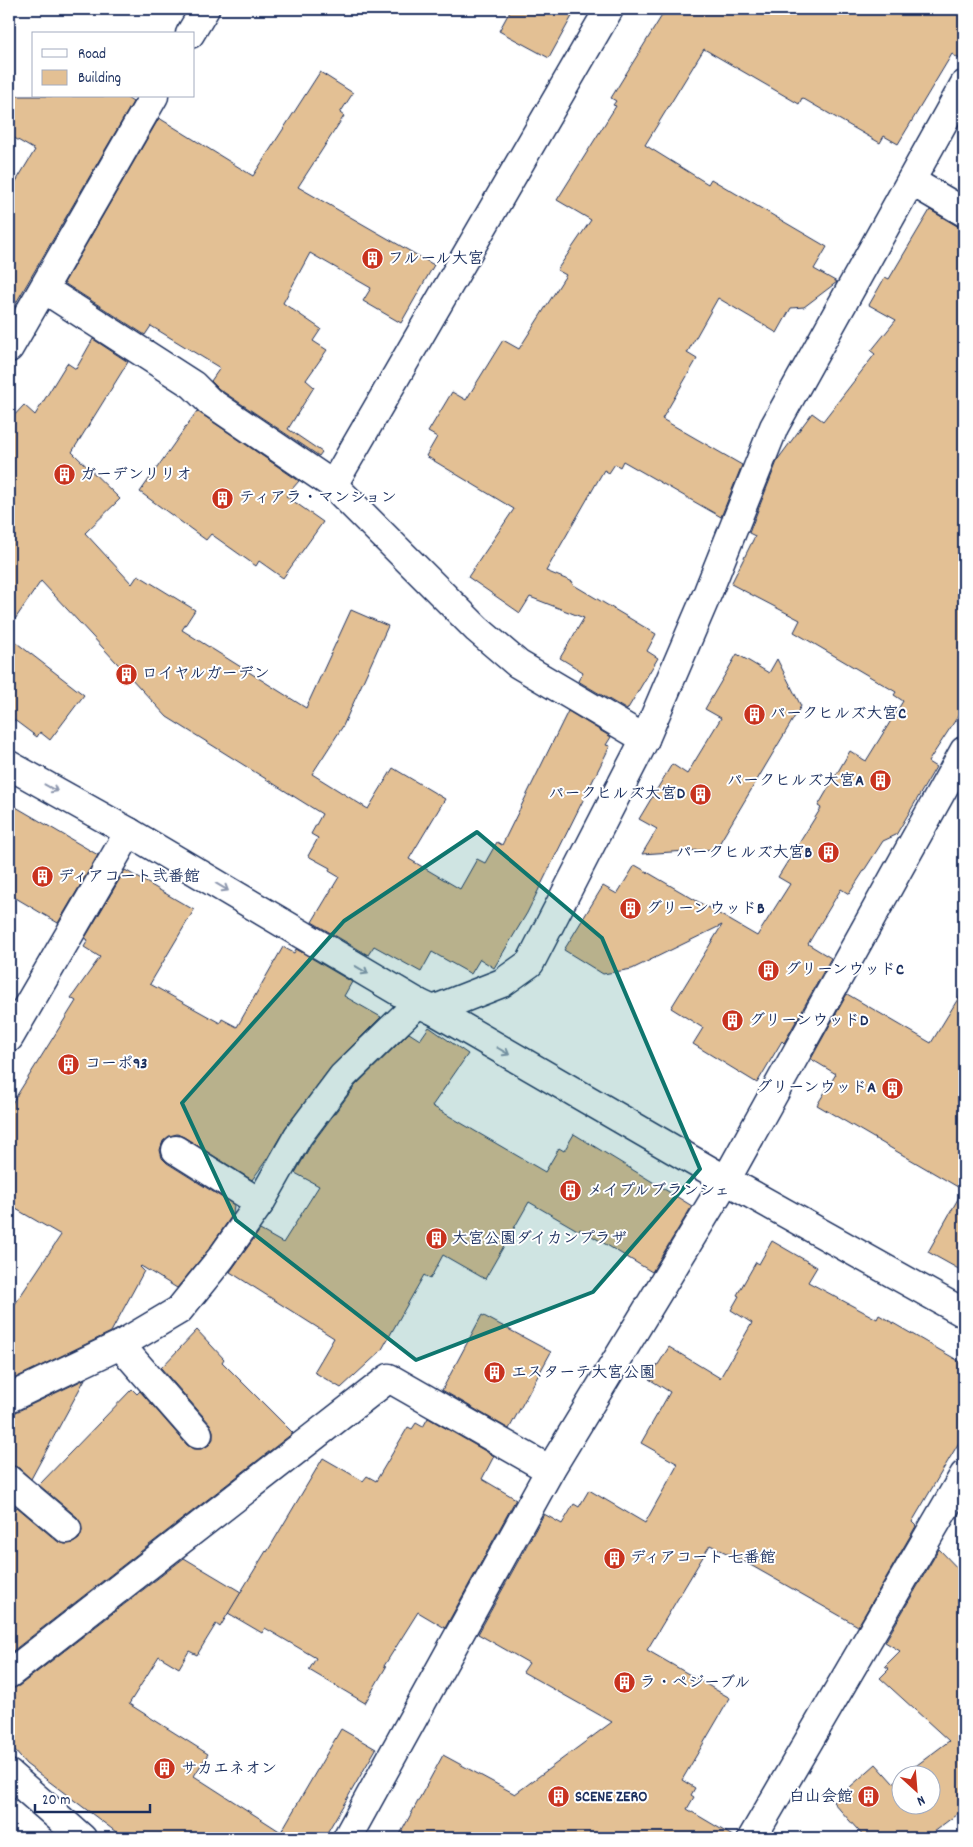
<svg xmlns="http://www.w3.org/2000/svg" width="973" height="1847" font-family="Dekko,'Klee One',sans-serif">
  <rect width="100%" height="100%" fill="#fff"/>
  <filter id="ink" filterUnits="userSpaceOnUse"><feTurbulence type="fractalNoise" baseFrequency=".02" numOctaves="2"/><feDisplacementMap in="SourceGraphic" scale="10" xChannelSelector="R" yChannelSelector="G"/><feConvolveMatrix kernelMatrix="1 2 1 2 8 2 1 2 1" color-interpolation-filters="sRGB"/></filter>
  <g filter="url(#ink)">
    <g fill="#e3c094" stroke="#1b2f5e">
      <path d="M511 9H576L549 58 499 31Z"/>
      <path d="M666 9H964V62L952 54 898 144 884 136 880 143 802 98 799 104 704 49 645 145 708 184 711 179 827 247 814 269 837 282 804 307 791 308 777 333 718 298 687 353 697 359 662 419 742 465 721 517 623 461 620 467 615 464 609 473 604 470 546 571 573 582 572 584 656 634 647 651 658 658 627 710 578 681 583 672 560 658 584 618 530 597 520 613 468 577 514 509 426 456 437 437 428 432 452 392 466 400 503 340 519 349 566 275 557 270 591 220 557 200 616 106 613 105 616 101 611 98Z"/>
      <path d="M320 72 353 93 340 113 344 116 298 187 434 265 401 323 363 301 371 288 310 253 283 303 321 329 313 341 327 350 306 380 314 387 288 429 322 452 319 456 219 389 211 381 220 368 151 326 145 335 64 283 159 118 253 176Z"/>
      <path d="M9 96H124L133 102 9 315V193L35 150 9 135Z"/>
      <path d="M930 210 964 230V707L928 762 936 767 896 835 883 841 849 894 841 889 808 944 831 958 784 1043 782 1041 757 1083 693 1044 703 1028 671 1008 722 925 632 969 603 974 564 950 603 886 617 894 635 865 757 936 790 884 778 877 821 808 818 806 850 751 866 761 903 701 894 695 896 692 794 632 800 620 731 584 755 536 749 533 778 459 812 413 823 421 875 354 871 351 896 320 869 305 885 277 889 279Z"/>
      <path d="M93 339 128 362 72 452 120 499 85 533 132 584 138 575 195 610 182 630 306 708 351 610 388 626 343 726 312 774 368 809 393 768 445 799 409 859 460 889 477 859 485 863 497 842 502 845 568 711 611 737 606 745 610 746 527 913 494 968 480 959 471 974 432 952 421 972 374 946 368 955 312 922 339 877 329 871 330 868 308 856 318 838 311 834 322 814 167 717 41 581 9 628V421L24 405 35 415 67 363 76 369Z"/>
      <path d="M197 411 299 481 286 496 323 522 283 578 259 561 256 566 211 534 206 540 140 492Z"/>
      <path d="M9 637 84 695 50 740 40 732 37 737 9 716Z"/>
      <path d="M737 654 769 673 777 659 801 706 716 849 642 854 657 829 639 819 672 764 687 774 721 718 705 709Z"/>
      <path d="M9 803 98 855 58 923 9 894Z"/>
      <path d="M125 870 194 910 150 984 220 1023 222 1019 237 1027 283 947 294 953 296 949 352 982 344 996 381 1017 331 1067 286 1127 267 1159 252 1180 184 1137 177 1134 169 1136 163 1141 160 1150 162 1158 167 1163 234 1205 233 1214 209 1249 177 1288 141 1266 140 1267 144 1271 111 1332 9 1381V1313L61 1235 9 1205V1108L76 1001 71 998 100 957 84 947 88 940 85 938Z"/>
      <path d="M964 989V1272L928 1252 963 1190 817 1105 836 1074 811 1059 847 994 931 1043Z"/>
      <path d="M429 1027 468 1054 432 1106 545 1172 559 1148 564 1151 574 1134 692 1206 652 1272 580 1229 579 1231 529 1202 485 1279 443 1255 430 1279 424 1275 381 1351 341 1388 314 1372 334 1338 230 1272 260 1230 283 1243 319 1186 295 1173 311 1145 355 1086 409 1033 420 1040Z"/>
      <path d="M772 1241 817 1267 808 1282 877 1319 879 1315 964 1364V1434L912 1522 916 1526 858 1626 745 1562 710 1545 647 1650 730 1698 682 1780 695 1788 691 1795 694 1797 687 1809 736 1838H398L443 1755 515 1794 612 1722 523 1672 529 1663 478 1634 544 1514 562 1524 574 1504 579 1507 589 1490 645 1523 678 1464 641 1443 670 1392 649 1379 669 1347 720 1378 752 1323 731 1310 739 1296 737 1295 756 1262 759 1264Z"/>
      <path d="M482 1315 551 1352 509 1429 442 1390Z"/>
      <path d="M197 1330 224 1359 222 1362 293 1433 9 1654V1500L16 1507 15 1510 17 1507 57 1541 65 1544 73 1543 79 1539 82 1531 81 1523 77 1517 39 1485 132 1389 137 1394 140 1391 187 1445 193 1449H201L209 1445 213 1439V1431L210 1424 161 1368Z"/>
      <path d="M85 1379 31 1479 19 1468 9 1465V1413L16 1412Z"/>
      <path d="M428 1418 494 1456 482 1479 516 1499 445 1628 418 1612 384 1666 386 1667 365 1703 309 1670 316 1658 265 1628 262 1633 228 1613 266 1551 267 1552 323 1458 363 1481 367 1476 376 1481 408 1427 412 1429 416 1423 423 1427Z"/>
      <path d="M939 1549 964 1575V1809L925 1838H865L833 1802 876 1764 893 1783 900 1778V1804H930V1774H905L949 1741 880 1678 889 1669 885 1666 900 1651 885 1642Z"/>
      <path d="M184 1558 241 1592 220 1627 216 1624 197 1655 189 1651 179 1668 159 1656 129 1704 208 1754 194 1776 281 1832 341 1729 376 1749 324 1838H124L26 1764 9 1744V1689L19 1686Z"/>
    </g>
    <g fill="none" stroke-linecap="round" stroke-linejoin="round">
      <defs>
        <g id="minor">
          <path d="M190 34 205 9"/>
          <path d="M911 181 964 212"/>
          <path d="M44 289 193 385 209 401 333 485 477 629 518 664 645 739"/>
          <path d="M9 348 154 96"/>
          <path d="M333 485 609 9"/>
          <path d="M9 765 129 832 418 1003 433 1010 726 1180 964 1313"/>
          <path d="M433 1010 502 983 530 963 645 739 708 592 774 427 964 85"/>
          <path d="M9 1038 129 832"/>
          <path d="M176 1150 260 1203"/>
          <path d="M120 1345 198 1434"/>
          <path d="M9 1398 120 1345 179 1310 221 1258 260 1203 298 1136 343 1076 418 1003"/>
          <path d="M9 1480 67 1529"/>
          <path d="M9 1674 389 1378 550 1470"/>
          <path d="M9 1774 82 1838"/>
          <path d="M347 1838 550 1470 726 1180 964 751"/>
          <path d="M752 1838 964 1475"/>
        </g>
      </defs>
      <use href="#minor" stroke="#1b2f5e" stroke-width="31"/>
      <use href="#minor" stroke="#fff" stroke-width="28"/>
    </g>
    <defs><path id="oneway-shaft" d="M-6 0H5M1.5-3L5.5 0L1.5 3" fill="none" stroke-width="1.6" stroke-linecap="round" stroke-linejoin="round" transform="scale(1.25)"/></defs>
    <g stroke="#8d97ae">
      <use href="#oneway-shaft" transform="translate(51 788) rotate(29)"/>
      <use href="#oneway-shaft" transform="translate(222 887) rotate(31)"/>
      <use href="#oneway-shaft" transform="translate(362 970) rotate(31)"/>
      <use href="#oneway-shaft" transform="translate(503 1051) rotate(30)"/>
    </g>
  </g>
  <path fill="#0f766e" fill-opacity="0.2" stroke="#0f766e" stroke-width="4" stroke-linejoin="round" d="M477 832 602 938 700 1169 593 1292 416 1360 236 1220 182 1103 344 921Z"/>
  <defs>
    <symbol id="building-disc" viewBox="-11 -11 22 22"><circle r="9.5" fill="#c8321e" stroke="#fff"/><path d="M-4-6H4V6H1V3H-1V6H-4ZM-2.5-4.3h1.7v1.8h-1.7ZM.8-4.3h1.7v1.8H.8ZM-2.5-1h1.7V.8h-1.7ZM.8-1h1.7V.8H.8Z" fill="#fff"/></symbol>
  </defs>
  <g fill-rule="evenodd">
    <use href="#building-disc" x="360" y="246" width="25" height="25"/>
    <use href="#building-disc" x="52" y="462" width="25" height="25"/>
    <use href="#building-disc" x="210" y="486" width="25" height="25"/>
    <use href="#building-disc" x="114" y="662" width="25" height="25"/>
    <use href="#building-disc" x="742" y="702" width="25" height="25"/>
    <use href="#building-disc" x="868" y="768" width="25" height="25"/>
    <use href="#building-disc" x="688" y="782" width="25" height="25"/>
    <use href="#building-disc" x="816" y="840" width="25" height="25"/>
    <use href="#building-disc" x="30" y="864" width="25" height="25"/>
    <use href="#building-disc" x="618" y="896" width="25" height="25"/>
    <use href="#building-disc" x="756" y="958" width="25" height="25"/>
    <use href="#building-disc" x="720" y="1008" width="25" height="25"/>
    <use href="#building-disc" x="56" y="1052" width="25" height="25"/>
    <use href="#building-disc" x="880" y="1076" width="25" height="25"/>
    <use href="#building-disc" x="558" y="1178" width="25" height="25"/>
    <use href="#building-disc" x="424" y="1226" width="25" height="25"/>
    <use href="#building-disc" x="482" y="1360" width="25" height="25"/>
    <use href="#building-disc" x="602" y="1546" width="25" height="25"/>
    <use href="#building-disc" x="612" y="1670" width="25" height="25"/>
    <use href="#building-disc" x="152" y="1756" width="25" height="25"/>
    <use href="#building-disc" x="546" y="1784" width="25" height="25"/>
    <use href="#building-disc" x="856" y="1784" width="25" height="25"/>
  </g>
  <g text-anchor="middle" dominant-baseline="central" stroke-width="4" stroke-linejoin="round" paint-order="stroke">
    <g font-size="16" font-weight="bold" fill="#1b2f5e" stroke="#fff" text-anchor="start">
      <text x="388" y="259">フルール大宮</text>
      <text x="80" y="475">ガーデンリリオ</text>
      <text x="239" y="498">ティアラ・マンション</text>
      <text x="142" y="674">ロイヤルガーデン</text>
      <text x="770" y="714">パークヒルズ大宮C</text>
      <text x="864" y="781" text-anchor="end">パークヒルズ大宮A</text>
      <text x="685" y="794" text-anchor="end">パークヒルズ大宮D</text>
      <text x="812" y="853" text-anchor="end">パークヒルズ大宮B</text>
      <text x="58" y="877">ディアコート弐番館</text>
      <text x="646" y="909">グリーンウッドB</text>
      <text x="785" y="970">グリーンウッドC</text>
      <text x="749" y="1021">グリーンウッドD</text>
      <text x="85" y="1064">コーポ93</text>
      <text x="876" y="1088" text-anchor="end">グリーンウッドA</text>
      <text x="587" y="1191">メイプルブランシェ</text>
      <text x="452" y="1239">大宮公園ダイカンプラザ</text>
      <text x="511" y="1373">エスターテ大宮公園</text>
      <text x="630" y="1558">ディアコート 七番館</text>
      <text x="640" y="1683">ラ・ペジーブル</text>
      <text x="181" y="1769">サカエネオン</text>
      <text x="575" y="1797">SCENE ZERO</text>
      <text x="853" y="1797" text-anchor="end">白山会館</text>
    </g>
  </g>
  <rect width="973" height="1847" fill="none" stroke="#fff" stroke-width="30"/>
  <rect x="15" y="15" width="943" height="1817" fill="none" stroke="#1b2f5e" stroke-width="2" filter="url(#ink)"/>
  <rect x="32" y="32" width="162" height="65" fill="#ffffff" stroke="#a4acbf"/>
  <rect x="42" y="49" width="25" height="8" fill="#ffffff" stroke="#a4acbf"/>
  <text x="78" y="58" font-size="15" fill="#1b2f5e">Road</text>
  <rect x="42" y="70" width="25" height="15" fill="#e3c094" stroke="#a4acbf"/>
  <text x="78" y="82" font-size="15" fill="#1b2f5e">Building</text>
  <g transform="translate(916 1790) rotate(154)"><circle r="24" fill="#ffffff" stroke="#a4acbf"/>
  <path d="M0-4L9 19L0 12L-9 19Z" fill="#c8321e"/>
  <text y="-8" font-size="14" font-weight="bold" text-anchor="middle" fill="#1b2f5e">N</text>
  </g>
  <path d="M35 1804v8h115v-8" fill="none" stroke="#1b2f5e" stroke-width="2.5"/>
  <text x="42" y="1804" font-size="15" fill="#1b2f5e" stroke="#ffffff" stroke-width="4" paint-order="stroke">20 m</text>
</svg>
